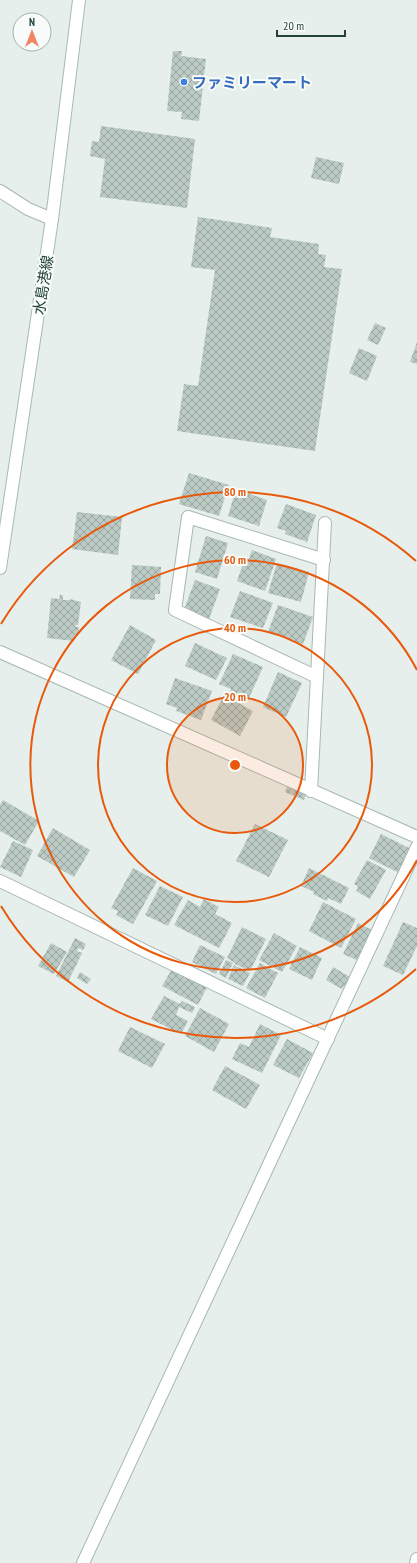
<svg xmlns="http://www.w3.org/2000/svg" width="417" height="1563" font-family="'PT Sans Narrow','Noto Sans JP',sans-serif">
  <defs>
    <pattern id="building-cross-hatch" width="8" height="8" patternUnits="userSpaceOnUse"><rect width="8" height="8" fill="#bbcac4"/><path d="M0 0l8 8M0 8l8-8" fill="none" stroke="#98a6a0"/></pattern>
  </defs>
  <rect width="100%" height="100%" fill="#e6efeb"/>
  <g fill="url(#building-cross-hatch)">
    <path d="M173 51H182L181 56 206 59 199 121 181 119 182 112 167 111Z"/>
    <path d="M101 126 195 139 187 208 100 197 105 159 90 156 92 141 99 142Z"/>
    <path d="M316 157 344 163 339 184 311 178Z"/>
    <path d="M198 217 272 228 270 237 319 244 318 254 326 255 324 267 342 269 315 451 177 431 184 384 198 386 215 270 191 267Z"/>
    <path d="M375 323 386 328 378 345 367 340Z"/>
    <path d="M417 342V364L410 362Z"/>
    <path d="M359 348 377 356 367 381 349 373Z"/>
    <path d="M189 473 229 485 219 516 179 504Z"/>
    <path d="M236 489 267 500 259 526 228 516Z"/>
    <path d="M286 504 316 515 307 542 285 534 286 531 277 528Z"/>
    <path d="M77 512 122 517 118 555 72 549Z"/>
    <path d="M206 536 228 543 217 579 195 572Z"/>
    <path d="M252 550 276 559 265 591 237 581 245 558 249 559Z"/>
    <path d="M277 563 309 572 301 602 268 593Z"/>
    <path d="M132 565 161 567 160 594H155V600L130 599Z"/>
    <path d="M195 580 220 589 209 619 184 610Z"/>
    <path d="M240 591 273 603 263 628 230 617Z"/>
    <path d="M60 595H63V600H70V599L81 602 78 625H76L75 627H79L78 635H74V641L47 638 51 598 59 599Z"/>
    <path d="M278 605 313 617 303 644 268 632Z"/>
    <path d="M130 625 156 640 138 674 111 660Z"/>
    <path d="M195 643 227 658 216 680 185 666Z"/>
    <path d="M233 654 263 667 248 700 230 692 231 689 219 684Z"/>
    <path d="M278 672 302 683 286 717 263 707Z"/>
    <path d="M175 678 212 691 201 720 176 711 177 708 166 704Z"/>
    <path d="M224 695 253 711 240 736 211 720Z"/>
    <path d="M288 784 307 792 304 800 285 792Z"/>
    <path d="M3 800 39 821 25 845 0 831V805Z"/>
    <path d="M255 824 288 840 269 877 236 861Z"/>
    <path d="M53 828 90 850 74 877 37 856Z"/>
    <path d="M381 834 411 849 399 873 369 858Z"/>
    <path d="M13 841 33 850 21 877 0 867Z"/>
    <path d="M367 860 386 870 370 899 356 891 358 886 354 884Z"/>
    <path d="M133 868 157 881 133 924 116 915 118 911 111 908Z"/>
    <path d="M309 868 349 888 341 904 328 898 327 901 313 894 314 892 301 886Z"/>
    <path d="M160 886 183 897 168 926 145 915Z"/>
    <path d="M204 899 219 907 215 914 232 923 219 948 174 925 188 900 200 907Z"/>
    <path d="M323 902 356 919 341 948 309 931Z"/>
    <path d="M403 922 417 928V946L403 975 383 966Z"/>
    <path d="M358 923 374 931 359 961 343 954Z"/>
    <path d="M242 927 266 939 250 971 235 964V963L227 958Z"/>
    <path d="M274 933 297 946 282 972 259 960Z"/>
    <path d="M75 938 86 944 83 950 78 948 77 951 82 953 68 982 56 976Z"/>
    <path d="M51 943 67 952 54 974 38 966Z"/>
    <path d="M200 945 225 957 216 974 192 962Z"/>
    <path d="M300 947 322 958 312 980 289 969Z"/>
    <path d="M226 960 233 963 226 978 219 974Z"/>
    <path d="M260 963 278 973 265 998 246 988Z"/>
    <path d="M234 965 250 973 243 986 228 979Z"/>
    <path d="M333 967 350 977 342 989 326 980Z"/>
    <path d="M172 969 207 987 198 1005 162 986Z"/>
    <path d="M80 972 91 979 87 984 77 978Z"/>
    <path d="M164 996 180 1004 182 1001 195 1007 192 1013 179 1007 176 1015 188 1021 181 1034 151 1019Z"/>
    <path d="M200 1008 229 1024 214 1052 185 1036Z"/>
    <path d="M260 1024 281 1035 262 1073 232 1059 240 1043 249 1047Z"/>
    <path d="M130 1027 165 1044 152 1068 118 1051Z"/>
    <path d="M287 1039 313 1053 299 1078 273 1065Z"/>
    <path d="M225 1066 260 1085 246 1109 212 1090Z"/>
  </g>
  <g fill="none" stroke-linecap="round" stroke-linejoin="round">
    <defs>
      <g id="street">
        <path d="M0 191 28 209 52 219"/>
        <path d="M0 652 417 837"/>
        <path d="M317 677 175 610 188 517 324 560"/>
        <path d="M311 791 325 523"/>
        <path d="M0 881 328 1039"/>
        <path d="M83 1563 417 847"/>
        <path d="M416 1563 417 1559"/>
      </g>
      <path id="secondary" d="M0 568 52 219 79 0"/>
    </defs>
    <use href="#street" stroke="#a8b8b2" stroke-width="14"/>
    <use href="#secondary" stroke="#a4bbb3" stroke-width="14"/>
    <use href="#street" stroke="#fff" stroke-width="12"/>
    <use href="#secondary" stroke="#fff" stroke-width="12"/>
  </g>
  <circle cx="235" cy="765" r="68" fill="#e8590c" fill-opacity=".12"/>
  <g fill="none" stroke="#e8590c" stroke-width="2">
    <circle cx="235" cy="765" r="68"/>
    <circle cx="235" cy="765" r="137"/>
    <path d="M417 860A205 205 0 1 1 417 670"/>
    <path d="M416 969A273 273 0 0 1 1 906M1 624A273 273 0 0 1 416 561"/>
  </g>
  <circle fill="#3f7fe0" stroke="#f7fbf9" stroke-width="1.5" cx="184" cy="82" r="4"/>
  <g text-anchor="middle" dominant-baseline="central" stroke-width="4" stroke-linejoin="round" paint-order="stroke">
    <g font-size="15" font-weight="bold" fill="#366cbe" stroke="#f7fbf9" text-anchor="start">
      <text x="192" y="82">ファミリーマート</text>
    </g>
    <g font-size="15" fill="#24423a" stroke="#f7fbf9">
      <text transform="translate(43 285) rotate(-81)">水島港線</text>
    </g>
  </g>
  <circle cx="235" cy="765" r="6" fill="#e8590c" stroke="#f7fbf9" stroke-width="2"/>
  <g font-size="12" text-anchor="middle" font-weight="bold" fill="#e8590c" stroke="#f7fbf9" stroke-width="4" stroke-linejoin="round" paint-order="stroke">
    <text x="235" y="496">80 m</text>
    <text x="235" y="564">60 m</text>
    <text x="235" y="632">40 m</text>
    <text x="235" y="701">20 m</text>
  </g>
  <g transform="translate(32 32)"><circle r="19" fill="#f7fbf9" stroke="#a3b1ad"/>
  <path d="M0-3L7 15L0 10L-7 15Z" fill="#f4845f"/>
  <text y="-6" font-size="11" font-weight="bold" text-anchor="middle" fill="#24423a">N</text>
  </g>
  <path d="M277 30v6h68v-6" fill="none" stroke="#24423a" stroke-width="2"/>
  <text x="283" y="30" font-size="12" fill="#24423a" stroke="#f7fbf9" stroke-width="3" paint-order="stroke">20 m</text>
</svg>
